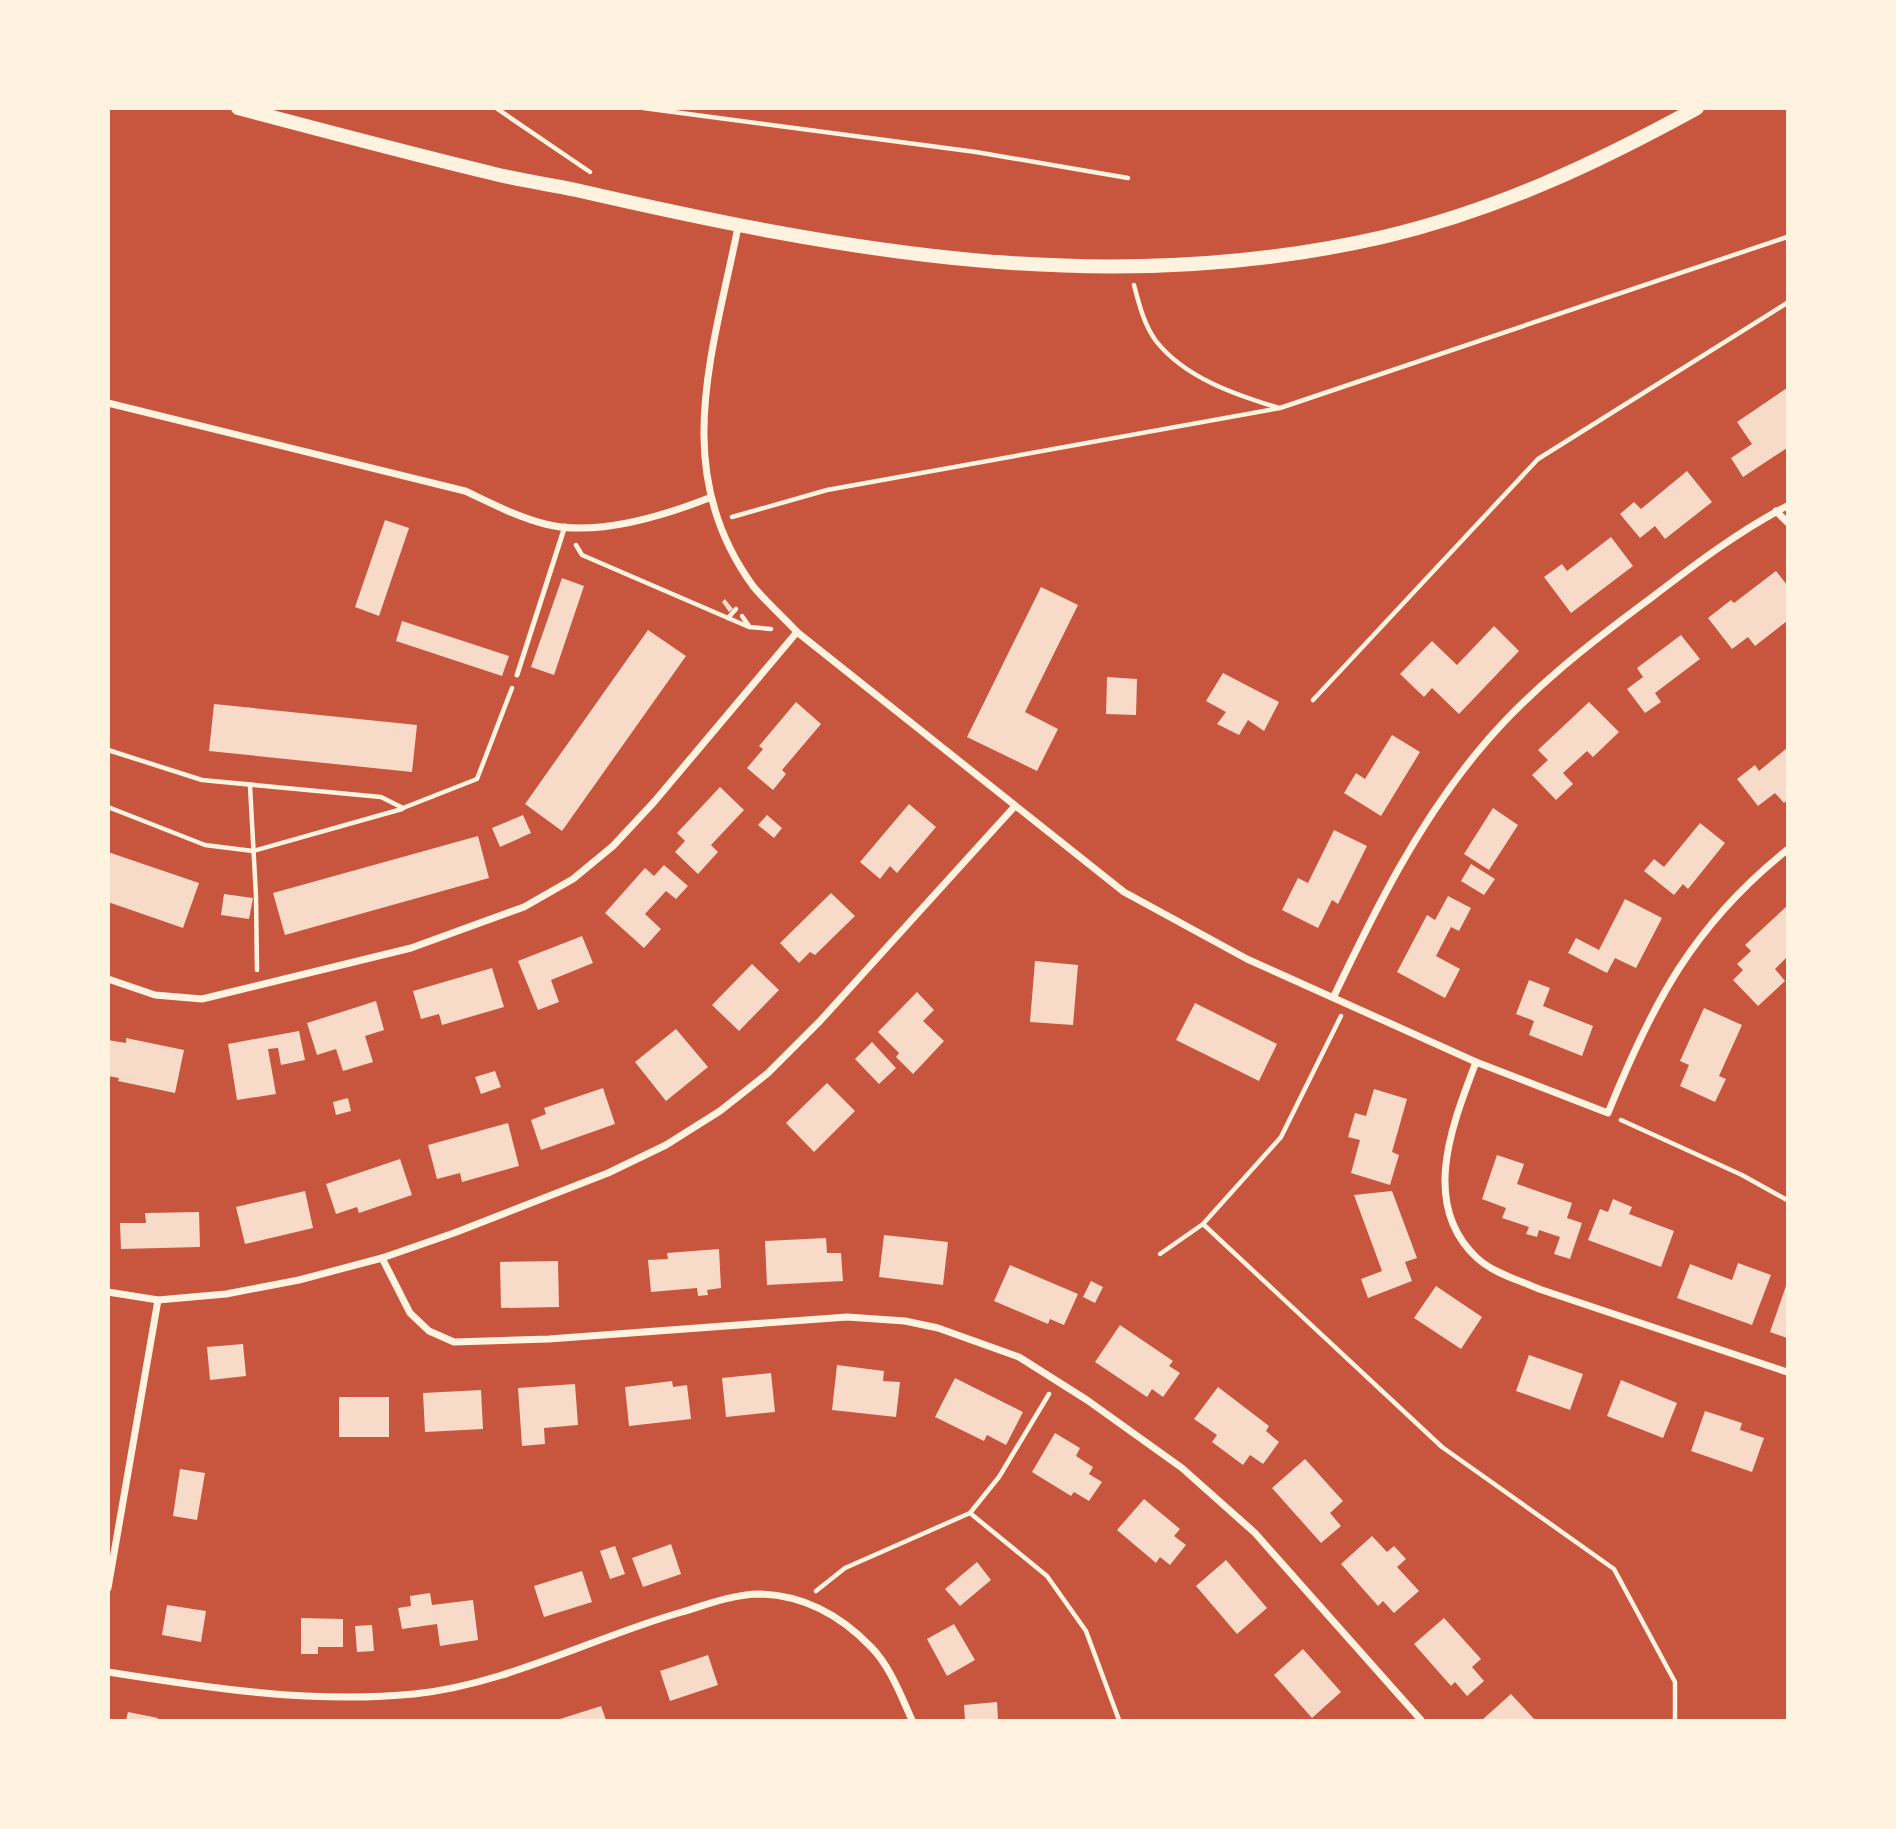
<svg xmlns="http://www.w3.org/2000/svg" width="1896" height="1829" font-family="Roboto,sans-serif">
  <rect width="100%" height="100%" fill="#c8553d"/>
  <g fill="#f7dbc8">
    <path d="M1787 388V448L1743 477 1731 458 1752 444 1737 422Z"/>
    <path d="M1687 471 1712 502 1665 539 1655 526 1640 538 1620 514 1634 502 1641 509Z"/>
    <path d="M385 520 409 528 379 616 355 607Z"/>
    <path d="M1611 537 1633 566 1571 613 1544 577 1562 564 1567 571Z"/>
    <path d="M1776 571 1787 585V621L1755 646 1748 637 1732 649 1708 618 1731 600 1734 603Z"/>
    <path d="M562 578 584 586 554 675 531 667Z"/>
    <path d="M1041 587 1078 605 1025 712 1058 729 1037 771 967 737Z"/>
    <path d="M725 599 733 609 729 612 722 602Z"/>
    <path d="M402 621 509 656 502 676 396 641Z"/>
    <path d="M1494 626 1519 651 1459 714 1432 688 1424 697 1400 674 1432 641 1457 665Z"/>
    <path d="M648 630 686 656 562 831 525 804Z"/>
    <path d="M1681 635 1700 659 1655 693 1661 702 1645 713 1627 689 1643 677 1637 668Z"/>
    <path d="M1223 673 1279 702 1264 731 1248 720 1239 735 1217 724 1226 712 1206 701Z"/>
    <path d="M1107 677 1137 679 1136 715 1106 714Z"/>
    <path d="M796 702 821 724 782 770 786 774 773 790 747 768 763 749 759 746Z"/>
    <path d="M1589 702 1619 732 1593 757 1587 751 1563 773 1573 784 1556 800 1532 775 1548 760 1538 750Z"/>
    <path d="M214 704 417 725 412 772 209 751Z"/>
    <path d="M1392 735 1420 752 1381 816 1344 793 1356 773 1365 779Z"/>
    <path d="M1787 748V800L1784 803 1775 793 1758 806 1737 779 1755 765 1759 771Z"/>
    <path d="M720 787 744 810 711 845 718 852 698 874 675 852 685 841 677 833Z"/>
    <path d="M909 804 936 827 897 873 890 866 880 879 860 862Z"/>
    <path d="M1493 808 1518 825 1489 870 1464 854Z"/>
    <path d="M523 815 531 833 500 847 492 828Z"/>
    <path d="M767 815 782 828 774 838 758 825Z"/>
    <path d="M1700 823 1725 843 1688 889 1683 884 1674 895 1644 871 1654 859 1664 867Z"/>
    <path d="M1334 830 1367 846 1338 904 1332 900 1318 928 1282 910 1298 878 1308 883Z"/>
    <path d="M478 836 489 878 285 935 273 893Z"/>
    <path d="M108 852 199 883 183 928 108 902Z"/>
    <path d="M1471 864 1495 879 1484 895 1461 881Z"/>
    <path d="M664 865 688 886 676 899 666 891 645 914 661 929 644 948 605 913 645 868 654 876Z"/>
    <path d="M831 893 855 916 815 955 810 952 799 963 780 943Z"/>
    <path d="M224 894 253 898 249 919 221 915Z"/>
    <path d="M1448 896 1471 908 1459 931 1451 927 1436 956 1460 969 1445 998 1397 972 1427 915 1435 920Z"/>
    <path d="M1625 899 1662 918 1636 968 1615 958 1607 973 1568 953 1576 938 1599 950Z"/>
    <path d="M1787 906V957L1775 969 1785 981 1758 1006 1733 980 1743 970 1737 964 1751 951 1745 945Z"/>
    <path d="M582 936 593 963 551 980 559 1002 538 1010 518 961Z"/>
    <path d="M1035 961 1078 965 1073 1025 1030 1022Z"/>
    <path d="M752 964 779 990 739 1031 712 1005Z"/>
    <path d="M492 968 504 1007 442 1025 439 1014 421 1019 413 991Z"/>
    <path d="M1529 980 1550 988 1543 1006 1593 1026 1582 1056 1529 1035 1534 1021 1516 1014Z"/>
    <path d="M917 992 934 1010 923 1021 944 1041 913 1074 896 1057 899 1053 878 1032Z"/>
    <path d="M376 1001 384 1030 365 1036 373 1062 343 1071 336 1049 317 1055 307 1023Z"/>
    <path d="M1195 1003 1277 1044 1259 1081 1176 1040Z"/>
    <path d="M1704 1008 1742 1025 1719 1076 1726 1079 1715 1102 1680 1086 1689 1065 1680 1061Z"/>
    <path d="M676 1029 708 1067 666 1101 635 1062Z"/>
    <path d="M299 1031 305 1060 281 1065 278 1048 268 1049 276 1094 237 1100 228 1044Z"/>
    <path d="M126 1038 184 1050 175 1093 118 1081 119 1078 108 1076V1040L126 1043Z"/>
    <path d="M872 1042 896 1068 879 1084 855 1059Z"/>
    <path d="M495 1071 501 1087 481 1094 475 1077Z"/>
    <path d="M827 1083 855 1111 814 1152 786 1123Z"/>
    <path d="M603 1088 615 1124 541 1150 531 1120 546 1114 544 1108Z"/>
    <path d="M1374 1089 1407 1099 1392 1152 1399 1155 1390 1185 1351 1173 1360 1140 1348 1137 1355 1113 1366 1116Z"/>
    <path d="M348 1098 351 1111 336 1115 333 1102Z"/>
    <path d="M508 1123 519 1166 462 1182 460 1173 437 1179 428 1145Z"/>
    <path d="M1497 1155 1524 1164 1517 1184 1572 1203 1567 1218 1582 1223 1570 1259 1554 1254 1560 1237 1539 1230 1537 1237 1526 1234 1529 1227 1502 1218 1506 1208 1482 1199Z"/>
    <path d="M400 1159 412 1195 359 1213 357 1207 336 1214 326 1184Z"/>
    <path d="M305 1191 313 1228 245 1244 236 1207Z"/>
    <path d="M1392 1191 1417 1258 1405 1262 1412 1281 1368 1298 1361 1279 1382 1271 1354 1195Z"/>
    <path d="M1613 1199 1632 1207 1629 1214 1674 1231 1661 1267 1588 1240 1600 1209 1608 1212Z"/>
    <path d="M199 1212 200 1247 121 1249 120 1223H146L145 1213Z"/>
    <path d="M884 1235 948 1242 943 1285 879 1277Z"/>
    <path d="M826 1238 827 1253H841L843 1281 767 1285 765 1241Z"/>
    <path d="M719 1249 721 1288 707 1290 708 1295 698 1296 697 1288 651 1292 648 1260 668 1259 667 1253Z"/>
    <path d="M558 1261 559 1307 501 1308 500 1262Z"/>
    <path d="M1738 1263 1771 1275 1752 1325 1677 1298 1690 1264 1732 1280Z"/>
    <path d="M1010 1265 1078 1294 1064 1325 1050 1319 1048 1324 994 1301Z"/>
    <path d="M1091 1281 1103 1287 1095 1303 1083 1297Z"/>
    <path d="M1787 1283V1338L1770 1332Z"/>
    <path d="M1436 1286 1482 1317 1461 1349 1414 1318Z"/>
    <path d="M1120 1325 1173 1361 1169 1366 1180 1373 1163 1397 1152 1389 1147 1397 1095 1362Z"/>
    <path d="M243 1344 246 1376 210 1380 207 1347Z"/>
    <path d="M1529 1355 1583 1374 1570 1410 1516 1391Z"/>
    <path d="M837 1365 884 1371 883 1381 900 1382 896 1417 832 1410Z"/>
    <path d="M771 1373 775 1412 726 1417 722 1378Z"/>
    <path d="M955 1378 1023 1412 1006 1445 987 1435 984 1441 935 1417Z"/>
    <path d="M1621 1380 1677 1403 1663 1438 1607 1416Z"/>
    <path d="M672 1381 673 1387 687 1385 691 1419 629 1426 625 1387Z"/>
    <path d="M575 1384 578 1425 544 1428 545 1444 522 1446 518 1388Z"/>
    <path d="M1218 1387 1269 1426 1266 1431 1279 1442 1263 1464 1250 1455 1243 1465 1212 1442 1217 1435 1194 1419Z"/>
    <path d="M481 1390 483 1429 425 1432 423 1393Z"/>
    <rect x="339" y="1397" width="50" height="40"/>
    <path d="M1705 1411 1742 1423 1740 1430 1764 1438 1752 1472 1691 1451Z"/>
    <path d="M1055 1433 1080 1448 1076 1456 1093 1467 1089 1474 1102 1482 1089 1501 1074 1492 1071 1496 1032 1472Z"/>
    <path d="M1305 1459 1343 1501 1330 1513 1341 1526 1321 1543 1272 1488Z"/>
    <path d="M180 1469 205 1473 197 1520 173 1516Z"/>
    <path d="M1144 1499 1180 1529 1174 1536 1186 1545 1170 1565 1160 1557 1156 1563 1117 1530Z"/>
    <path d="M1372 1536 1387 1552 1394 1546 1406 1559 1397 1567 1419 1591 1394 1613 1383 1601 1378 1606 1341 1564Z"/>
    <path d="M671 1544 681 1574 643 1587 632 1558Z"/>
    <path d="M615 1546 625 1574 610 1579 600 1551Z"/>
    <path d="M1226 1560 1267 1608 1237 1634 1196 1586Z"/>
    <path d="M977 1562 991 1580 960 1606 945 1589Z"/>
    <path d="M582 1571 592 1602 544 1617 534 1586Z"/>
    <path d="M430 1593 432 1605 473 1600 478 1640 440 1646 437 1624 402 1629 398 1608 411 1606 410 1596Z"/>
    <path d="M167 1605 206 1611 201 1642 162 1635Z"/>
    <path d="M301 1618 343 1619V1647H318V1654H301Z"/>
    <path d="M1444 1618 1481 1659 1472 1667 1484 1681 1467 1696 1455 1682 1451 1686 1414 1644Z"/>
    <path d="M954 1624 975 1660 947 1676 927 1639Z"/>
    <path d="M372 1625 374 1651 357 1652 355 1626Z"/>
    <path d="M1303 1649 1341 1692 1312 1718 1274 1675Z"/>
    <path d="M708 1655 718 1685 670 1701 660 1671Z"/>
    <path d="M1511 1694 1535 1720H1482Z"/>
    <path d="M997 1702 998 1720H965L964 1705Z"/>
    <path d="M601 1706 606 1720H557Z"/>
    <path d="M128 1712 158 1718 157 1720H126Z"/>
  </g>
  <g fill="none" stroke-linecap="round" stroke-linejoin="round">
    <g stroke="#fff3e0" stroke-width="4.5">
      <path d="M496 108 590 172"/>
      <path d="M643 108 976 152 1128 178"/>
      <path d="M1134 285C1139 304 1144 325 1156 341 1185 378 1236 395 1279 408"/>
      <path d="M732 517 827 490 1280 408 1787 237"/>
      <path d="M576 545 582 555 749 627 771 629"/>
      <path d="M742 616 749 626"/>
      <path d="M728 618 736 609"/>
      <path d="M1313 700 1538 459 1787 303"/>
      <path d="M108 750 202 780 381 797 403 808 477 779 512 688"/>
      <path d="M250 786 256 896 257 970"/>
      <path d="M108 807 205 845 253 851 402 809"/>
      <path d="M1341 1016 1281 1137 1203 1224 1442 1447 1614 1569 1675 1682V1720"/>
      <path d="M1621 1120 1742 1175 1787 1200"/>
      <path d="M1160 1254 1203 1224"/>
      <path d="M970 1513 1047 1576 1086 1631 1119 1720"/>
      <path d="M816 1591 845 1568 970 1513 999 1477 1049 1394"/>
    </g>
    <path stroke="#fff3e0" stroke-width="5" d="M517 675 565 526"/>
    <g stroke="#fff3e0" stroke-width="7">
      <path d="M738 227C713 353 669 471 753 586 766 602 783 617 797 632L1124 892 1247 959 1476 1062 1608 1113C1652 1004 1693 925 1787 850"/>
      <path d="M108 403 465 491C491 503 517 517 545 524 595 537 663 516 709 498"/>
      <path d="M1776 511 1787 522"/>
      <path d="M108 979 155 995 202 999 411 948 524 907 573 879 613 846 654 802 797 632"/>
      <path d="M1334 996C1375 910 1418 823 1480 749 1528 691 1590 643 1651 598 1694 565 1739 531 1787 506"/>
      <path d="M1476 1062C1453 1123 1419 1204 1477 1258 1493 1273 1519 1280 1539 1289L1787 1372"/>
      <path d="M382 1258 410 1313 429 1331 454 1342 549 1339 847 1317 905 1321 938 1328 1019 1357 1087 1400 1182 1468 1255 1533 1421 1720"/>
      <path d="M108 1292 158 1300 226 1294 299 1280 382 1258 454 1233 608 1173 666 1145 720 1111 768 1073 820 1021 1015 806"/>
      <path d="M108 1588 158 1300"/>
      <path d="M108 1672C209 1688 312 1704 414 1694 505 1685 594 1637 682 1612 705 1605 735 1594 759 1594 803 1595 841 1616 871 1647 890 1666 901 1696 912 1720"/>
    </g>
    <path stroke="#fff3e0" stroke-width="14" d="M238 108C321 130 404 152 487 172 517 180 547 184 576 190 846 252 1108 300 1383 237 1495 211 1597 163 1697 108"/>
  </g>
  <rect width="1896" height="1829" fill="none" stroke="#fff3e0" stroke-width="220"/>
</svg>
